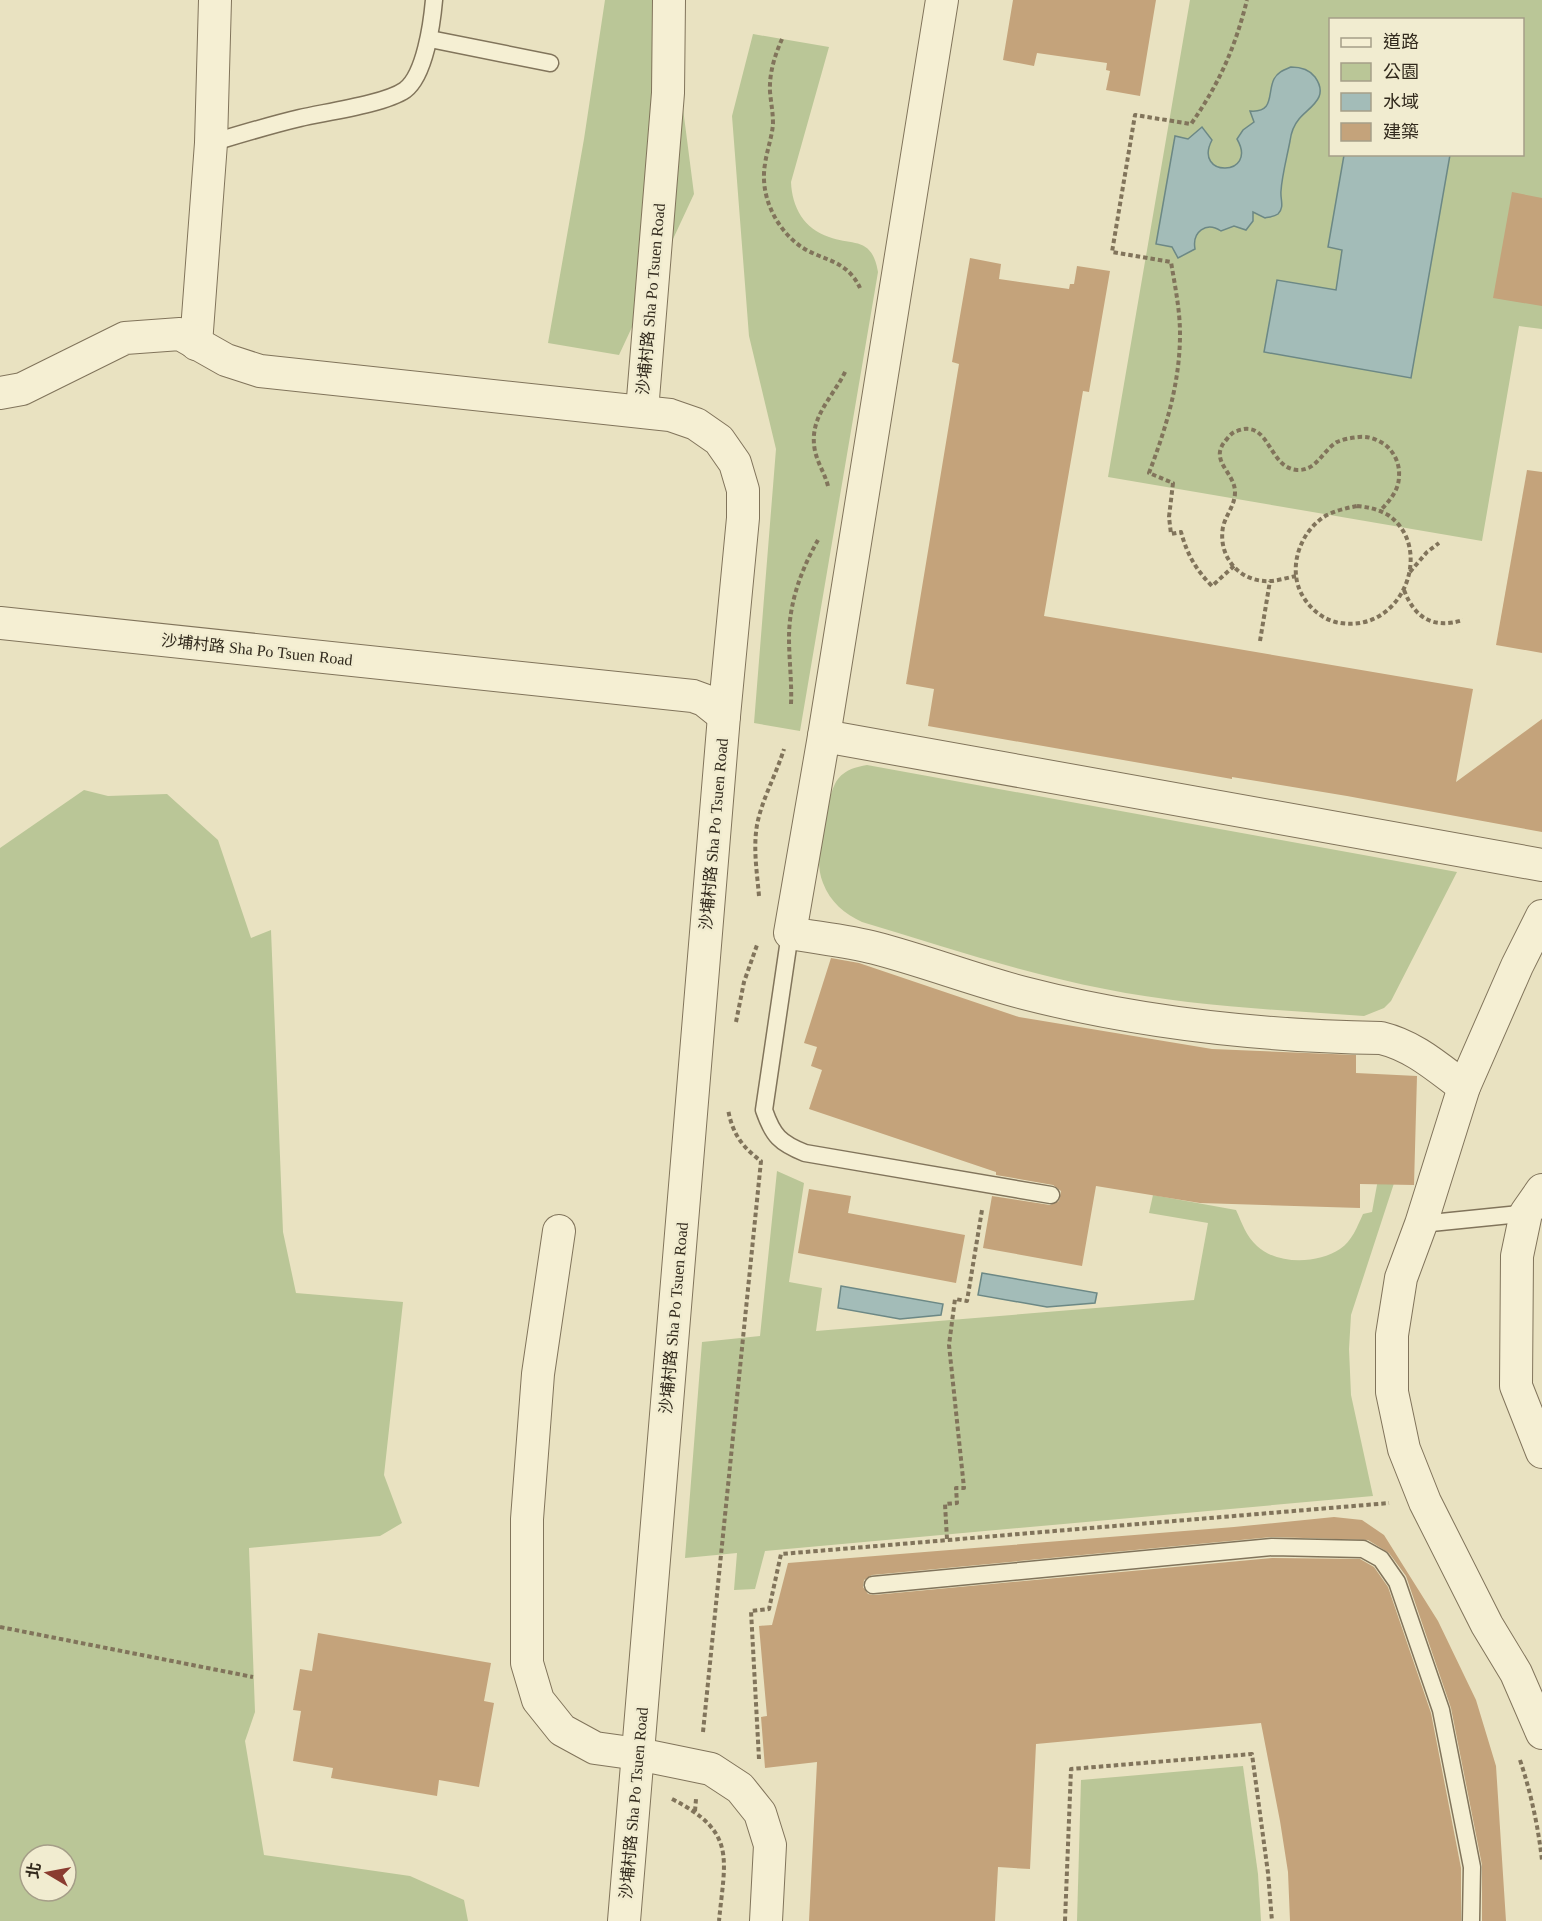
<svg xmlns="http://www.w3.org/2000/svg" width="1542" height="1921" font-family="'Times New Roman','Noto Sans TC',serif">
  <rect width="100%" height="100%" fill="#e9e2c1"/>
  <g fill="#bac697" fill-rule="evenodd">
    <path d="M605 0H669L694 194 619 355 548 343 584 139Z"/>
    <path d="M1190 0H1542V329L1519 326 1482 541 1108 477ZM1330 20H1522V154H1330Z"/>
    <path d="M753 34 829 47 791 182C792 207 804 229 829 237 853 246 872 236 878 272L800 731 754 723 776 449 749 336 732 116Z"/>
    <path d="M867 765 1457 872 1391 1001 1384 1008 1364 1016C1277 1010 1190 1006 1105 989 1022 973 942 946 862 922 845 914 830 902 823 883 820 876 819 868 819 860 818 845 829 789 838 779 846 769 856 767 867 765Z"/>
    <path d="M84 790 108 796 167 794 218 840 251 938 271 930 283 1232 296 1293 403 1302 384 1475 402 1523 380 1536 249 1548 255 1712 245 1741 264 1855 410 1876 464 1900 468 1921H0V848ZM30 1855H66V1891H30Z"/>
    <path d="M777 1171 804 1183 789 1282 822 1288 816 1331 1194 1300 1208 1223 1149 1213 1153 1195 1236 1210C1242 1223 1246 1236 1257 1246 1277 1265 1318 1264 1340 1249 1352 1241 1357 1227 1363 1214L1372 1212 1379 1174H1397L1351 1315 1349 1349 1351 1395 1373 1496 765 1551 755 1589 734 1590 737 1553 685 1558 702 1342 760 1336Z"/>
    <path d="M1243 1766 1258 1874 1261 1921H1077L1081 1780Z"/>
  </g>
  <g fill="#a3bcb8" stroke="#6c8885" stroke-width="1.5">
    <path d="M1291 67C1301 67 1309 69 1315 77 1330 98 1309 107 1299 119 1294 125 1291 133 1290 141 1287 157 1282 175 1281 191 1280 199 1285 207 1278 214 1274 217 1269 217 1265 218L1253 212V221L1246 230 1234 226 1221 231C1206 221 1192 232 1195 249L1178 258 1172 247 1156 244 1175 136 1188 139 1202 127 1212 140C1192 178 1259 177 1237 139L1243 130 1254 122 1250 111C1275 113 1267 93 1274 79 1278 72 1284 70 1291 67Z"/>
    <path d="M1344 155H1450L1411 378 1264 352 1277 280 1336 290 1342 250 1328 247Z"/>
    <path d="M982 1273 1097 1293 1095 1303 1047 1307 978 1295Z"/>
    <path d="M841 1286 943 1304 941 1315 900 1319 838 1308Z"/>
  </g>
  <g fill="#c4a37b">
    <path d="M1013 0H1156L1140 96 1106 90 1110 71 1106 70 1107 63 1037 53 1034 66 1003 60Z"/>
    <path d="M1512 192 1542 198V306L1493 298Z"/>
    <path d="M970 258 1001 264 999 279 1069 289 1070 284H1074L1077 266 1110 271 1089 392 1083 391 1044 616 1473 689 1456 782 1542 719V832L1347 796 1232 777V779L928 726 934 689 906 684 959 364 952 362Z"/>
    <path d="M1527 470 1542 472V653L1496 645Z"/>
    <path d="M831 958 859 963 1019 1017 1212 1049 1356 1055V1073L1417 1076 1414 1185 1360 1184V1208L1200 1203 1096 1186 1082 1266 983 1248 992 1196 1050 1205 1059 1201 1061 1191 1053 1185 996 1175V1172L809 1109 822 1070 811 1066 817 1047 804 1043Z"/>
    <path d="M809 1189 851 1196 848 1213 965 1235 956 1283 798 1253Z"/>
    <path d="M1334 1517 1362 1520 1384 1535 1438 1621 1476 1700 1496 1766 1506 1921H1482V1865L1451 1708 1406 1576 1389 1553 1368 1540 1272 1537 872 1575 864 1580 863 1587 868 1594 874 1595 1272 1558 1360 1559 1374 1567 1388 1587 1431 1713 1461 1868V1921H1290L1288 1872 1280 1821 1261 1723 1036 1744 1030 1869 998 1867 995 1921H809L817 1762 765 1768 761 1717 767 1716 759 1626 772 1625 788 1563 1234 1527Z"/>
    <path d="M318 1633 491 1663 484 1701 494 1703 479 1787 439 1780 437 1796 331 1778 333 1768 293 1761 301 1711 293 1710 300 1669 312 1671Z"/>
  </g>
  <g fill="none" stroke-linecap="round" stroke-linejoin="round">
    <defs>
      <g id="lane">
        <path d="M430 39 550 63"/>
        <path d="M211 143C241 134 270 125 300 118 326 112 385 104 405 90 425 75 432 23 434 0"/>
        <path d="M790 933 764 1110C773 1136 780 1143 805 1153L1051 1195"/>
        <path d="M1421 1224 1530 1213"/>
        <path d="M873 1585 1272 1547 1363 1549 1381 1559 1397 1582 1441 1710 1472 1867 1471 1921"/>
      </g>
      <g id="street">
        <path d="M942 0 824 736 790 933C818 938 848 941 875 948 925 961 974 980 1024 993 1140 1023 1261 1036 1381 1038 1414 1046 1437 1067 1464 1087"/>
        <path d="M196 344 211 143 215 0"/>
        <path d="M0 393 22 389 125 338 180 334 226 360 260 371 670 415 696 424 719 440 735 463 743 490V518L724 716 624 1921"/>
        <path d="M642 411 668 93 669 0"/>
        <path d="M0 623 693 696 704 700 724 716"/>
        <path d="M824 736 1542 865"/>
        <path d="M1542 916 1517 966 1464 1087 1421 1224 1401 1278 1392 1335V1392L1404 1449 1425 1502 1487 1625 1516 1673 1542 1733"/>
        <path d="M1542 1190 1526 1213 1517 1256 1516 1386 1542 1452"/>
        <path d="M559 1231 538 1374 527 1519V1663L538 1700 562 1730 595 1748 638 1754 711 1769 740 1788 760 1813 770 1845 766 1921"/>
      </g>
    </defs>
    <use href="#lane" stroke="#81745b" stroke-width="19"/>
    <use href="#street" stroke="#81745b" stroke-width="34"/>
    <g stroke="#81745b" stroke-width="4" stroke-dasharray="4.5 3" stroke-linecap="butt">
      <path d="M782 39C775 55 769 73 770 92 771 103 773 112 773 124 772 137 767 150 765 164 760 193 773 223 795 242 818 262 845 256 860 288"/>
      <path d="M828 486C825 474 818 464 815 451 808 417 833 398 846 370"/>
      <path d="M1357 506C1368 507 1378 509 1388 515 1435 547 1404 633 1340 623 1326 621 1312 611 1304 598 1286 571 1299 531 1327 515 1337 510 1347 508 1357 506Z"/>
      <path d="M1234 566 1212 586C1196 570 1187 554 1181 532L1171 534 1169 517 1173 483 1149 473C1166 428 1180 383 1180 334 1180 310 1175 286 1171 262L1112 252 1135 115 1191 124C1219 84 1235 48 1247 0"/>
      <path d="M1410 572 1427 552 1439 543"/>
      <path d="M1296 576C1286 578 1274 582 1264 581 1236 579 1218 554 1223 527 1226 514 1235 506 1235 492 1235 472 1207 460 1227 439 1230 435 1233 432 1237 431 1270 418 1268 468 1297 470 1317 471 1322 451 1337 442 1343 439 1351 438 1359 437 1368 436 1376 439 1384 444 1394 451 1400 464 1399 476 1399 491 1389 501 1380 511"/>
      <path d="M1404 590C1415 619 1434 629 1463 620"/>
      <path d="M1260 641 1270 581"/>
      <path d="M791 704C792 682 789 660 789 638 789 603 801 570 818 540"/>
      <path d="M759 896C757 872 753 849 757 825 762 799 776 775 784 749"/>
      <path d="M736 1022 744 982 757 945"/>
      <path d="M947 1539 945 1504 957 1503 956 1488H964L949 1345 955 1299 967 1301 982 1210"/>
      <path d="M0 1627 253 1677"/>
      <path d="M703 1732 761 1161C742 1147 732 1133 728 1109"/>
      <path d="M759 1759 751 1611 769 1609 781 1554 1389 1503"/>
      <path d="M1520 1760C1531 1793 1538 1826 1542 1860"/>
      <path d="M672 1799C737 1832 725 1858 719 1921"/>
      <path d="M695 1811 696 1799"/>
      <path d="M1065 1921 1071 1769 1252 1754 1268 1873 1272 1921"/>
    </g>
    <use href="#lane" stroke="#f5efd3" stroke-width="16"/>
    <use href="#street" stroke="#f5efd3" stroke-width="32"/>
  </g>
  <g text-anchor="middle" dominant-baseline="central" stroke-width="5" stroke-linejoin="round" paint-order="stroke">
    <g font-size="16" fill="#322a1d" stroke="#f1ecd0">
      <text transform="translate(651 299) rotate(-85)">沙埔村路 Sha Po Tsuen Road</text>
      <text transform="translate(257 650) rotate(6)">沙埔村路 Sha Po Tsuen Road</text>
      <text transform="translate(714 834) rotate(-85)">沙埔村路 Sha Po Tsuen Road</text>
      <text transform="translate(674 1318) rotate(-85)">沙埔村路 Sha Po Tsuen Road</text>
      <text transform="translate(634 1803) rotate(-85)">沙埔村路 Sha Po Tsuen Road</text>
    </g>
  </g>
  <rect x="1329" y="18" width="195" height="138" fill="#f1ecd0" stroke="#a59e88" stroke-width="1.5"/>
  <rect x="1341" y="38" width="30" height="9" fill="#f5efd3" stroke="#a59e88" stroke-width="1.5"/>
  <text x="1383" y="48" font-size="18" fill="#322a1d">道路</text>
  <rect x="1341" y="63" width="30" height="18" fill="#bac697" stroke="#a59e88" stroke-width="1.5"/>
  <text x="1383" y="78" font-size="18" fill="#322a1d">公園</text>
  <rect x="1341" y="93" width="30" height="18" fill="#a3bcb8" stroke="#a59e88" stroke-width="1.5"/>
  <text x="1383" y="108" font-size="18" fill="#322a1d">水域</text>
  <rect x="1341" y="123" width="30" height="18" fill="#c4a37b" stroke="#a59e88" stroke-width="1.5"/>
  <text x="1383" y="138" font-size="18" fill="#322a1d">建築</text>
  <g transform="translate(48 1873) rotate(280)"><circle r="28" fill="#f1ecd0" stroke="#a59e88" stroke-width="1.5"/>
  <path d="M0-4.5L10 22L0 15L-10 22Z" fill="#8a3c30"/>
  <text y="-9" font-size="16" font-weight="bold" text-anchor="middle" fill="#322a1d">北</text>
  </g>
</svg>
